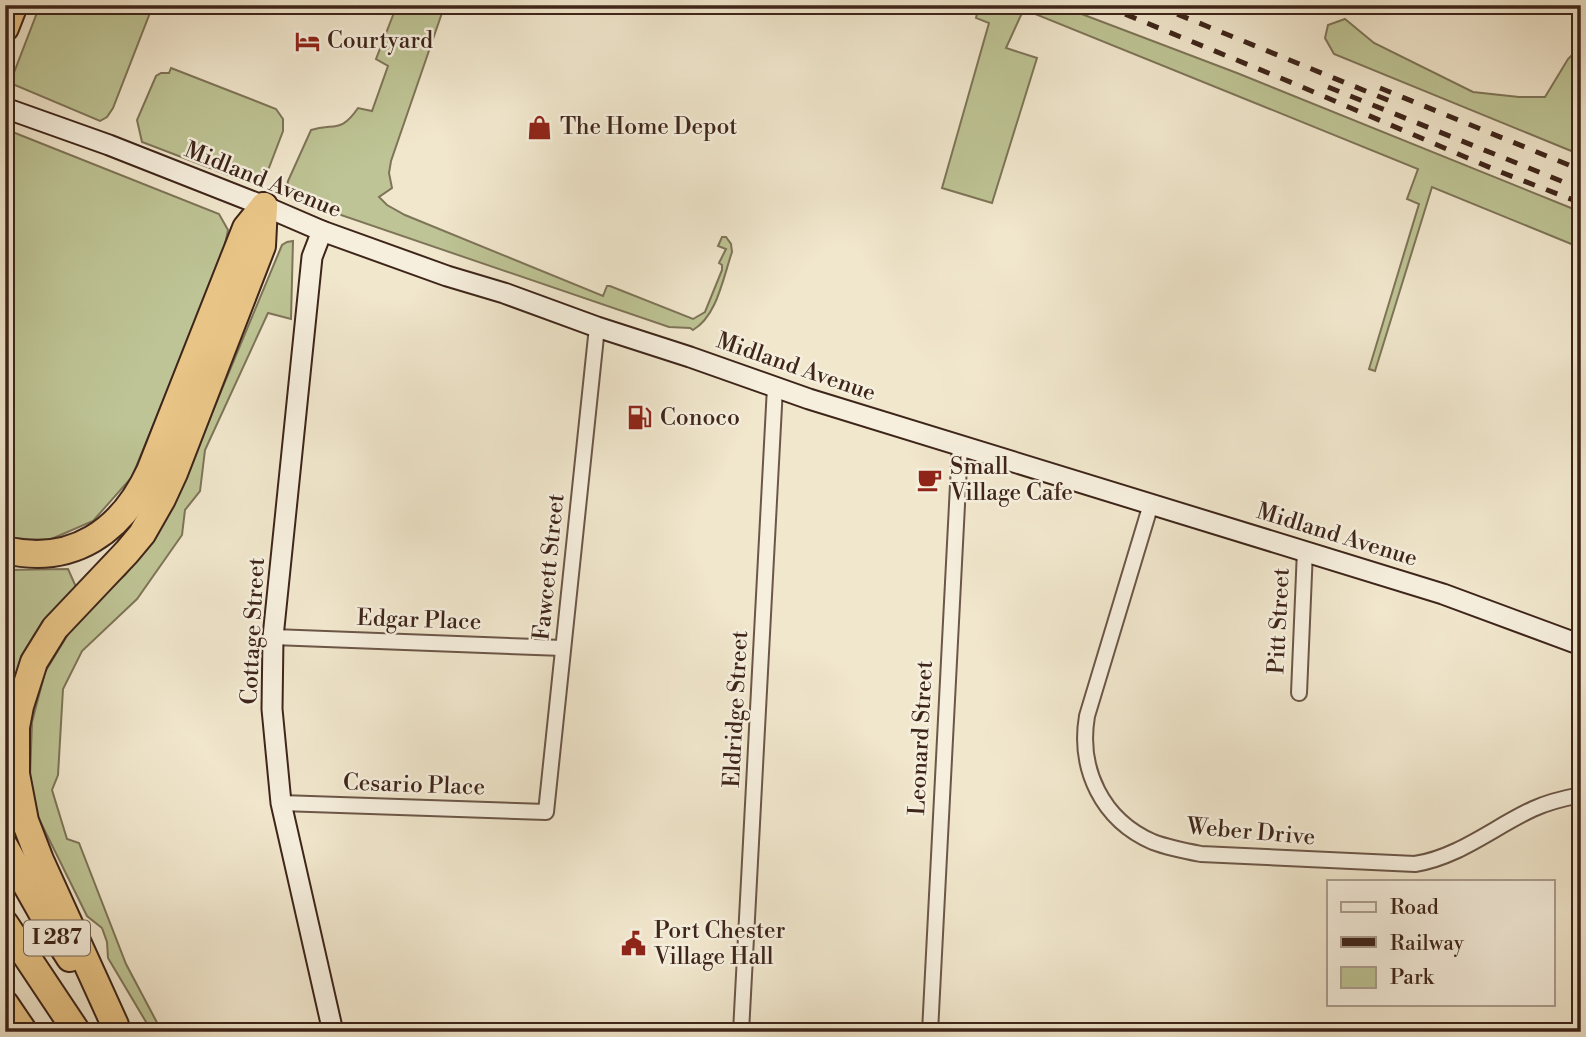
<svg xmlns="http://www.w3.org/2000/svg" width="1586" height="1037" font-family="'Libre Bodoni',serif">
  <rect width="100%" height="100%" fill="#f1e7cd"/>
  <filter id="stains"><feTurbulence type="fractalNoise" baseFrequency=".00286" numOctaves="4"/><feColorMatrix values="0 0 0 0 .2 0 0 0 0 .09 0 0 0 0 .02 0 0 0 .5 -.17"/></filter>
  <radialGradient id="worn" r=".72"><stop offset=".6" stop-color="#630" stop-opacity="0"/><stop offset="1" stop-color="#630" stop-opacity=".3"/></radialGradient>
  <g fill="#bec495" stroke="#7e7458" stroke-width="2">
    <path d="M40 5H153L113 108 107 117 100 121 10 83Z"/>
    <path d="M397 5H428L443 10 391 161 389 173 392 188 379 197 387 205 405 215 603 296 607 286H610L693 319 705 312 722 270V265L719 263 726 249 718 246 722 237H726L731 244 732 252C723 278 717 316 693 330L690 328 669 327 294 199 287 187 288 181 311 130C335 123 341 133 358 108L372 111 388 66 376 59Z"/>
    <path d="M979 5H1058L1237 73 1581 212V248L1432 187 1375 371 1369 369 1419 204 1407 199 1418 169 1028 11 1021 15 1006 48 1037 58 992 203 942 188 989 23 976 18Z"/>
    <path d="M1345 19 1374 43 1473 92 1519 97H1545L1568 59 1581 46V155L1334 54 1325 38 1328 25Z"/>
    <path d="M171 68 276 109 283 119V131L267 173 261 178 244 181 142 142 137 120 156 76 161 73H169Z"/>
    <path d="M5 129 219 214 228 230 223 254 132 477 93 521 49 540 5 538Z"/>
    <path d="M293 241 291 319 268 313 205 450 200 491 185 510 182 535 137 599 82 651 63 689 58 775 52 790 67 839 79 843 126 964 162 1032H152L108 958 107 942 102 928 87 916 38 817 30 777 32 722 45 672 82 611 125 575 156 537 179 492 282 245 287 242Z"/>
    <path d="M68 569 76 587 37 640 14 812 8 814 5 808V570Z"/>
  </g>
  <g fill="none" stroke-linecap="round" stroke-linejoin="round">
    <defs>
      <g id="street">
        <path d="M1151 504 1087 716C1078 769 1102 820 1153 842 1169 848 1185 851 1201 854L1415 864C1459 857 1494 827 1533 809 1548 802 1565 798 1581 795"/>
        <path d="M273 637 563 648"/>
        <path d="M1299 693 1305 550"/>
        <path d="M281 803 546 812 597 327"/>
        <path d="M741 1032 775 387"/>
        <path d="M930 1032 960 446"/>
      </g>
      <g id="secondary">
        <path d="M5 108 109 145 264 206 322 231 447 276 504 293 597 327 690 357 809 399 1443 594 1581 645"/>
        <path d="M322 231 312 257 273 637 272 709 281 803 333 1032"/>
      </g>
      <g id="highway">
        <path d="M5 28 14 5"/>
        <path d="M5 550C73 566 122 531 150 471L246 228 264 206"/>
        <path d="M5 847 50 927 70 958"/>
        <path d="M5 924 77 1032"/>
        <path d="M5 1004 24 1032"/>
        <path d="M115 1025 40 860 25 821 16 774V727L20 706 34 662 55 628 127 552 142 534 162 499 174 473 262 246 264 206"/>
      </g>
    </defs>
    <use href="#street" stroke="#6b5647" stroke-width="18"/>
    <use href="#secondary" stroke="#3e251a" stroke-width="23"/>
    <use href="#highway" stroke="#3e251a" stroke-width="30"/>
    <use href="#street" stroke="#f6efde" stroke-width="14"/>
    <use href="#secondary" stroke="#f6efde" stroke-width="19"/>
    <use href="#highway" stroke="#e8c486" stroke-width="26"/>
    <g stroke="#3e251a" stroke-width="5" stroke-dasharray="12 12" stroke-linecap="butt">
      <path d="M1103 5 1295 84 1498 171 1581 203"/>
      <path d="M1155 5 1390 101"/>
      <path d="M1328 87 1581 189"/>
      <path d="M1380 88 1581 170"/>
    </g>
  </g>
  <defs>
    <symbol id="hotel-bare" viewBox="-9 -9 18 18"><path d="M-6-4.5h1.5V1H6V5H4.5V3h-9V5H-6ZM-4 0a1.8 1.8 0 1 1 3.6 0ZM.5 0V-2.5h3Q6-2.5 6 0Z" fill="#8f2418" stroke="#f6efde" stroke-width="2.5" paint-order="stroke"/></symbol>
    <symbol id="shop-bare" viewBox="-9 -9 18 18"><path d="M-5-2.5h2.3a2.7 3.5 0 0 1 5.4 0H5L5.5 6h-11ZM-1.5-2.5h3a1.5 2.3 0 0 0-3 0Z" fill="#8f2418" stroke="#f6efde" stroke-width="2.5" paint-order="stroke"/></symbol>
    <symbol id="fuel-bare" viewBox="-9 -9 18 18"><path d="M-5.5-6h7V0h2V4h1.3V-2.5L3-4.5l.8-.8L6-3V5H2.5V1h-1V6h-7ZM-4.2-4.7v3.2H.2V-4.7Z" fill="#8f2418" stroke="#f6efde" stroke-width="2.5" paint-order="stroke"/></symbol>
    <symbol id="cafe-bare" viewBox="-9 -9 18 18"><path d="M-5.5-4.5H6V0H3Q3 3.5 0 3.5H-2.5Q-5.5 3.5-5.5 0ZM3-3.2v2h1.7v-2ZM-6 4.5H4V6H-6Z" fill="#8f2418" stroke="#f6efde" stroke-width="2.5" paint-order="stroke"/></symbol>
    <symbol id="civic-bare" viewBox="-9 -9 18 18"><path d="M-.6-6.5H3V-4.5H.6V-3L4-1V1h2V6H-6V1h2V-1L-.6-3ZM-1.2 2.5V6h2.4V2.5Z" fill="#8f2418" stroke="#f6efde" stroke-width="2.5" paint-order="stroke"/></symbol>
  </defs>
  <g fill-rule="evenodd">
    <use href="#hotel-bare" x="290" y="24" width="35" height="35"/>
    <use href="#shop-bare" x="522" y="110" width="35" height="35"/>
    <use href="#fuel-bare" x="622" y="400" width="35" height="35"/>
    <use href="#cafe-bare" x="912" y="462" width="35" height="35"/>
    <use href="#civic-bare" x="616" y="926" width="35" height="35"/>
  </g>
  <g text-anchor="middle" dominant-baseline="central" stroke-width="5" stroke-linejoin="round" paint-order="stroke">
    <rect fill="#f6efde" stroke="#756255" stroke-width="2" x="24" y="920.5" width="66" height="35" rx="5"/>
    <g font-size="21" font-weight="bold" fill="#3e251a">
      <text x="57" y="938">I 287</text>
    </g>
    <g font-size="23" fill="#3e251a" stroke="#f6efde" text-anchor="start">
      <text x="327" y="41">Courtyard</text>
      <text x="560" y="127">The Home Depot</text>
      <text x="660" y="418">Conoco</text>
      <text x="950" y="467">Small<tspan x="950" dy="26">Village Cafe</tspan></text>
      <text x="654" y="931">Port Chester<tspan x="654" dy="26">Village Hall</tspan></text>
    </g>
    <g font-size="23" fill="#3e251a" stroke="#f6efde">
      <text transform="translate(263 180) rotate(22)">Midland Avenue</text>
      <text transform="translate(796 367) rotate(19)">Midland Avenue</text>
      <text transform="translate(1337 535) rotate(17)">Midland Avenue</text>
      <text transform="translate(549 567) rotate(-84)">Fawcett Street</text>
      <text transform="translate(419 620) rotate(2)">Edgar Place</text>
      <text transform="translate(1279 621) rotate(-87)">Pitt Street</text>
      <text transform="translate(253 631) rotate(-87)">Cottage Street</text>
      <text transform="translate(736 709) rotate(-87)">Eldridge Street</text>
      <text transform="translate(921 738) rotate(-87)">Leonard Street</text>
      <text transform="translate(414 785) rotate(2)">Cesario Place</text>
      <text transform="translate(1251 832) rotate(5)">Weber Drive</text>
    </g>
  </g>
  <rect width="1586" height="1037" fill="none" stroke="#f1e7cd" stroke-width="28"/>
  <rect x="7" y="7" width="1572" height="1023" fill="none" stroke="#3e251a" stroke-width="3.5"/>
  <rect x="14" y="14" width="1558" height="1009" fill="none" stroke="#3e251a" stroke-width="2"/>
  <rect x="1327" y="880" width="228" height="126" fill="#f6efde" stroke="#ac9e90" stroke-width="2"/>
  <rect x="1341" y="902" width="35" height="10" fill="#f6efde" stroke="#ac9e90" stroke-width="2"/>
  <text x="1390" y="914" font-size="21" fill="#3e251a">Road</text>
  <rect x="1341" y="937" width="35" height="10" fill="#3e251a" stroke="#ac9e90" stroke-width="2"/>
  <text x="1390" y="950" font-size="21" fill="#3e251a">Railway</text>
  <rect x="1341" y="967" width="35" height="21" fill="#bec495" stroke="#ac9e90" stroke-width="2"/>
  <text x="1390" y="984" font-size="21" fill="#3e251a">Park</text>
  <rect width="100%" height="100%" filter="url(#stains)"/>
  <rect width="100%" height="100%" fill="url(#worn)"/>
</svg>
